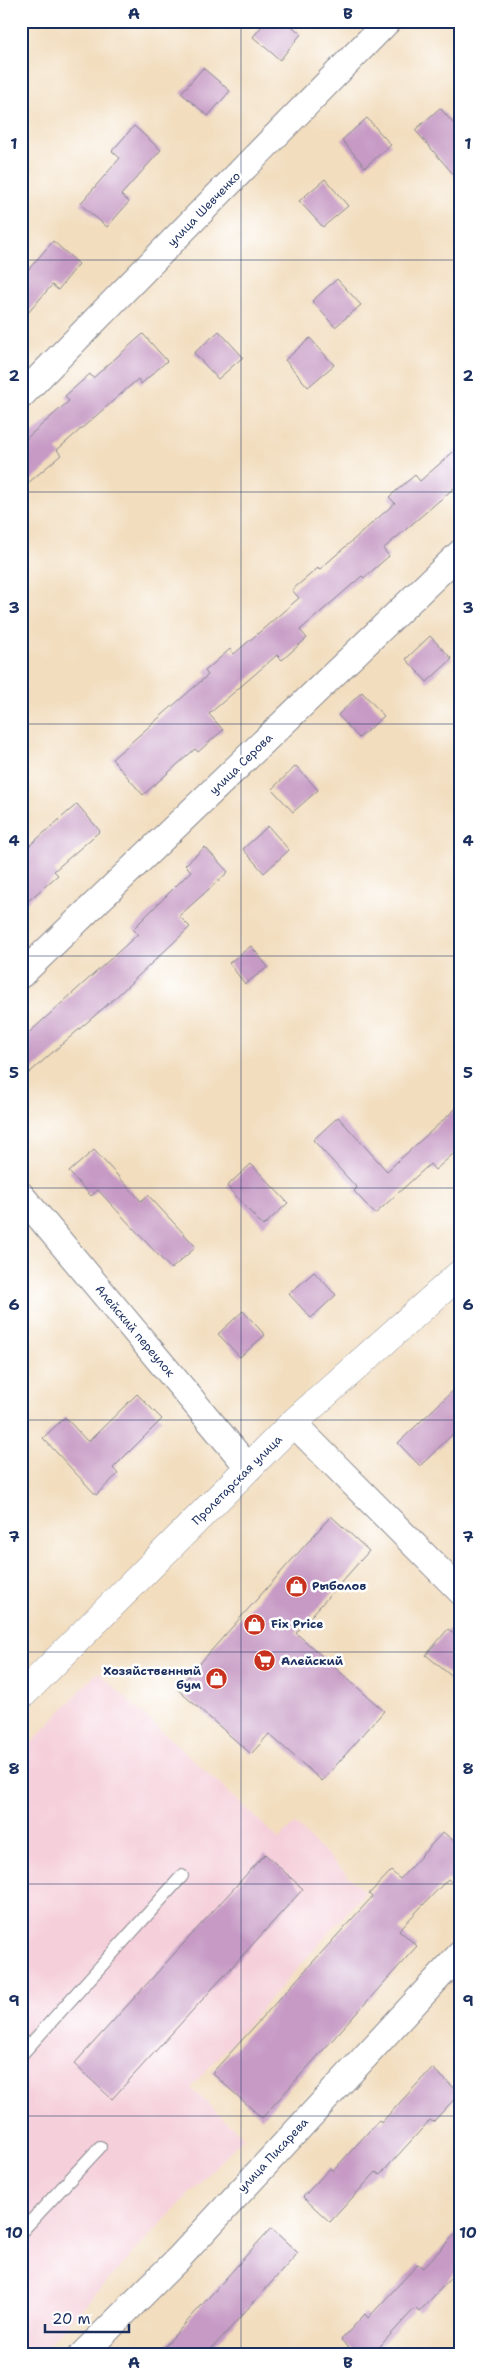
<svg xmlns="http://www.w3.org/2000/svg" width="482" height="2376" font-family="'Shantell Sans',sans-serif">
  <rect width="100%" height="100%" fill="#fff"/>
  <filter id="ink" filterUnits="userSpaceOnUse"><feTurbulence type="fractalNoise" baseFrequency=".02" numOctaves="2"/><feDisplacementMap in="SourceGraphic" scale="10" xChannelSelector="R" yChannelSelector="G"/><feConvolveMatrix kernelMatrix="1 2 1 2 8 2 1 2 1" color-interpolation-filters="sRGB"/></filter>
  <filter id="wash" filterUnits="userSpaceOnUse"><feTurbulence type="fractalNoise" baseFrequency=".0096" numOctaves="4" result="noise"/><feDisplacementMap in="SourceGraphic" scale="20" xChannelSelector="R" yChannelSelector="G"/><feGaussianBlur stdDeviation="1.12" result="paint"/><feColorMatrix in="noise" values="0 0 0 0 0 0 0 0 0 0 0 0 0 0 0 0 0 1.4 0 .05"/><feComposite in="paint" operator="in"/></filter>
  <g filter="url(#wash)">
    <rect width="100%" height="100%" fill="#f2ddbe"/>
    <path fill="#f5cfda" d="M98 1672 279 1839 295 1824 365 1892 191 2088 243 2137 38 2355H21V1754Z"/>
    <g id="blocks">
      <g fill="#c69ac4">
        <path d="M266 21H286L301 34 280 60 253 37Z"/>
        <path d="M203 68 230 91 208 116 181 93Z"/>
        <path d="M440 108 461 132V183L415 130Z"/>
        <path d="M367 118 391 145 365 167 342 140Z"/>
        <path d="M134 126 161 150 121 195 129 202 107 227 80 204 120 158 112 151Z"/>
        <path d="M325 179 348 206 323 227 299 201Z"/>
        <path d="M53 241 79 264 58 290 52 285 21 321V278Z"/>
        <path d="M337 279 361 305 335 327 312 301Z"/>
        <path d="M219 331 243 357 218 379 194 353Z"/>
        <path d="M143 334 167 361 141 384 138 379 57 450 61 455 21 489V443L69 401 65 396 90 374 93 378Z"/>
        <path d="M310 338 334 365 308 387 285 360Z"/>
        <path d="M461 445V482L383 549 389 556 364 578 362 576 300 630 307 638 282 660 277 655 209 714 223 730 198 752 195 749 143 795 112 759 208 675 205 671 230 649 234 654 299 598 292 590 318 568 319 570 395 503 389 497 415 475 420 481Z"/>
        <path d="M430 636 452 659 427 682 406 659Z"/>
        <path d="M362 692 384 716 359 738 338 715Z"/>
        <path d="M296 766 318 790 293 812 272 789Z"/>
        <path d="M77 804 100 831 54 871 58 875 21 907V853Z"/>
        <path d="M268 826 289 850 264 873 243 849Z"/>
        <path d="M205 847 228 872 179 916 190 927 116 997 21 1080V1040L138 934 133 929 191 871 185 865Z"/>
        <path d="M251 946 268 967 245 984 229 963Z"/>
        <path d="M461 1104V1147L435 1170 430 1164 375 1214 354 1191 357 1188 313 1140 338 1117 387 1171Z"/>
        <path d="M94 1150 141 1201 148 1195 196 1247 171 1269 98 1190 91 1196 69 1172Z"/>
        <path d="M251 1164 288 1203 263 1226 227 1186Z"/>
        <path d="M314 1272 336 1295 311 1318 289 1294Z"/>
        <path d="M243 1311 265 1335 240 1357 218 1334Z"/>
        <path d="M461 1383V1426L420 1466 398 1443Z"/>
        <path d="M137 1394 162 1419 113 1468 118 1474 96 1495 43 1438 65 1417 88 1442Z"/>
        <path d="M331 1516 369 1551 296 1633 384 1711 322 1781 269 1734 251 1754 177 1689Z"/>
        <path d="M448 1629 461 1640V1684L426 1655Z"/>
        <path d="M443 1832 461 1847V1891L448 1879 399 1930 417 1946 262 2118 212 2073 372 1897 369 1894 391 1871 400 1879Z"/>
        <path d="M265 1854 303 1889 112 2099 74 2064Z"/>
        <path d="M432 2068 460 2093 433 2122 430 2120 380 2175 376 2172 330 2222 303 2197 330 2168 333 2171 379 2120 381 2123Z"/>
        <path d="M271 2228 298 2253 206 2355H157Z"/>
        <path d="M461 2228V2267L419 2312 415 2308 372 2355H357L341 2340 365 2314 368 2318 418 2264 423 2268Z"/>
      </g>
    </g>
  </g>
  <g filter="url(#ink)">
    <use href="#blocks" fill-opacity="0" stroke="#86868e" stroke-width="1"/>
    <g fill="none" stroke-linecap="round" stroke-linejoin="round">
      <defs>
        <g id="lane">
          <path d="M21 2055 182 1876"/>
          <path d="M21 2232 100 2147"/>
        </g>
        <g id="street">
          <path d="M21 396 388 21"/>
          <path d="M21 975 461 552"/>
          <path d="M21 1195 249 1468"/>
          <path d="M293 1423 461 1592"/>
          <path d="M82 2355 178 2259 461 1953"/>
        </g>
        <path id="secondary" d="M21 1696 293 1423 461 1273"/>
      </defs>
      <use href="#lane" stroke="#86868e" stroke-width="14"/>
      <use href="#street" stroke="#86868e" stroke-width="28"/>
      <use href="#secondary" stroke="#86868e" stroke-width="29"/>
      <use href="#lane" stroke="#fff" stroke-width="12"/>
      <use href="#street" stroke="#fff" stroke-width="26"/>
      <use href="#secondary" stroke="#fff" stroke-width="28"/>
    </g>
  </g>
  <path fill="none" stroke="#1b2f5e" stroke-width="1" stroke-opacity="0.55" d="M241 21V2355M21 260H461M21 492H461M21 724H461M21 956H461M21 1188H461M21 1420H461M21 1652H461M21 1884H461M21 2116H461"/>
  <defs>
    <symbol id="shop-disc" viewBox="-11 -11 22 22"><circle r="9.5" fill="#c8321e" stroke="#fff"/><path d="M-5-2.5h2.3a2.7 3.5 0 0 1 5.4 0H5L5.5 6h-11ZM-1.5-2.5h3a1.5 2.3 0 0 0-3 0Z" fill="#fff"/></symbol>
    <symbol id="supermarket-disc" viewBox="-11 -11 22 22"><circle r="9.5" fill="#c8321e" stroke="#fff"/><path d="M-6-5.5h2.5l.6 2H6L4.5 2H-2.5L-4.4-4H-6ZM-1.5 3.2a1.3 1.3 0 1 0 .1 0ZM3 3.2a1.3 1.3 0 1 0 .1 0Z" fill="#fff"/></symbol>
  </defs>
  <g fill-rule="evenodd">
    <use href="#shop-disc" x="284" y="1574" width="25" height="25"/>
    <use href="#shop-disc" x="242" y="1612" width="25" height="25"/>
    <use href="#supermarket-disc" x="252" y="1648" width="25" height="25"/>
    <use href="#shop-disc" x="204" y="1666" width="25" height="25"/>
  </g>
  <g text-anchor="middle" dominant-baseline="central" stroke-width="5" stroke-linejoin="round" paint-order="stroke">
    <g font-size="12" fill="#1b2f5e" stroke="#fff">
      <text transform="translate(204 209) rotate(-46)">улица Шевченко</text>
      <text transform="translate(241 764) rotate(-44)">улица Серова</text>
      <text transform="translate(135 1331) rotate(50)">Алейский переулок</text>
      <text transform="translate(237 1480) rotate(-45)">Пролетарская улица</text>
      <text transform="translate(273 2155) rotate(-47)">улица Писарева</text>
    </g>
    <g font-size="12" font-weight="bold" fill="#1b2f5e" stroke="#fff" text-anchor="start">
      <text x="312" y="1586">Рыболов</text>
      <text x="271" y="1624">Fix Price</text>
      <text x="281" y="1661">Алейский</text>
      <text x="201" y="1671" text-anchor="end">Хозяйственный<tspan x="201" dy="14">бум</tspan></text>
    </g>
  </g>
  <rect width="482" height="2376" fill="none" stroke="#fff" stroke-width="55"/>
  <path d="M45 2324v8h84v-8" fill="none" stroke="#1b2f5e" stroke-width="2.5"/>
  <text x="52" y="2324" font-size="15" fill="#1b2f5e" stroke="#ffffff" stroke-width="4" paint-order="stroke">20 m</text>
  <rect x="28" y="28" width="426" height="2320" fill="none" stroke="#1b2f5e" stroke-width="2"/>
  <g font-size="16" text-anchor="middle" font-weight="bold" fill="#1b2f5e">
    <text x="134" y="19">A</text>
    <text x="348" y="19">B</text>
    <text x="14" y="149">1</text>
    <text x="468" y="149">1</text>
    <text x="14" y="381">2</text>
    <text x="468" y="381">2</text>
    <text x="14" y="613">3</text>
    <text x="468" y="613">3</text>
    <text x="14" y="846">4</text>
    <text x="468" y="846">4</text>
    <text x="14" y="1078">5</text>
    <text x="468" y="1078">5</text>
    <text x="14" y="1310">6</text>
    <text x="468" y="1310">6</text>
    <text x="14" y="1542">7</text>
    <text x="468" y="1542">7</text>
    <text x="14" y="1774">8</text>
    <text x="468" y="1774">8</text>
    <text x="14" y="2006">9</text>
    <text x="468" y="2006">9</text>
    <text x="14" y="2238">10</text>
    <text x="468" y="2238">10</text>
    <text x="134" y="2368">A</text>
    <text x="348" y="2368">B</text>
  </g>
</svg>
